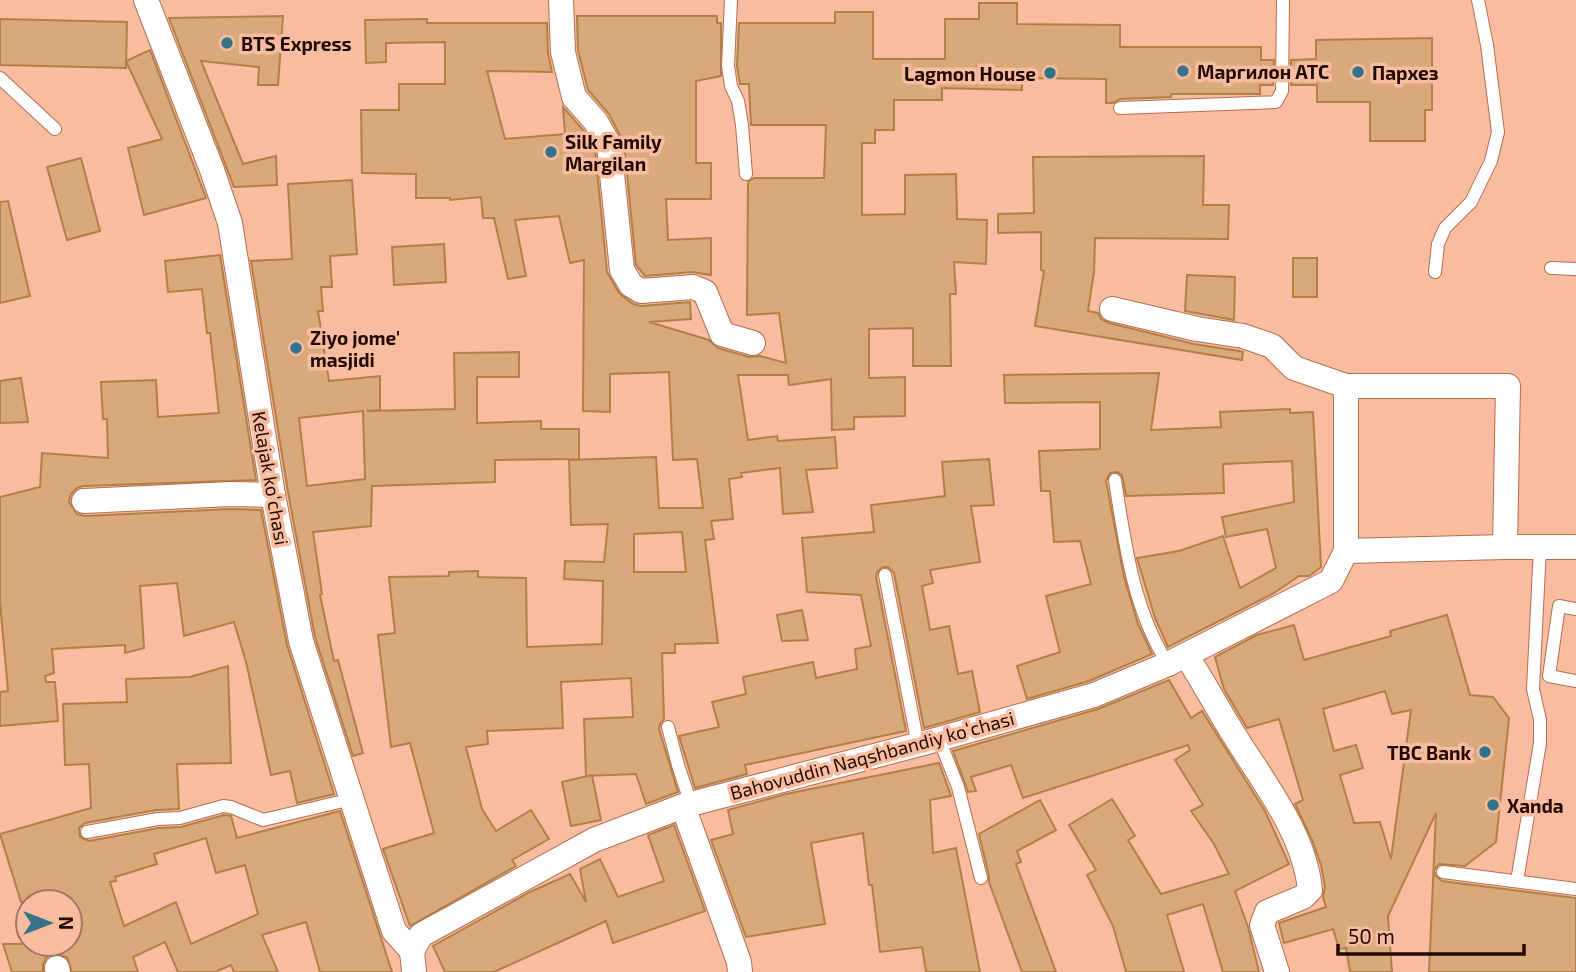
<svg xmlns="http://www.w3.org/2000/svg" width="1576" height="972" font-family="'Exo 2',sans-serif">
  <rect width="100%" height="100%" fill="#f8bca1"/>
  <g fill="#d8a97b" stroke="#b47f47" stroke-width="2" fill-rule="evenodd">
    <path d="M979 3H1017V24L1120 25V47H1261V60H1274L1273 85H1260V94H1171V97L1120 99 1113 103H1106V79L1022 78V90L942 88V100H894V130H875V143H862V215L905 214V175L956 174 957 219 987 220 986 264 954 262 956 294H950L951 366H913V328L869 329V378L905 377V416L854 417V429L832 430 831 379 789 385 788 375H738L748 440 777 436 778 441 835 437 837 468 806 470 813 512 783 514 780 468 741 473 742 477 729 479 733 519 711 521 714 539 705 540 718 643 675 644V653H662L664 719 660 724 659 729 678 792 646 804 636 774 586 776 584 719 633 717 631 678 561 682 563 728 487 731 488 744 466 747 482 809 496 831 531 810 549 839 512 860 516 866 410 926 383 849 434 833 410 743 391 747 378 635 395 633 389 577 449 576V572L478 571V577L526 578 527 647 602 644 603 581 564 579 565 561 604 562 608 524 571 525 569 460 656 457 659 508H703L697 459 673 460 669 372 610 374V412L583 411 584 260 570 263 559 216 515 220 526 276 508 279 494 218H483L481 197 450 200V198H416V174L362 173 361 110H399V84H445V42L386 43V62L366 63 365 20 427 19V23H547L548 53 552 72 487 71 505 139 565 134 563 107 584 131 595 150 607 272 619 293 633 304 641 306 690 302 691 319 649 322 709 340 718 348 749 357 760 356 786 363 779 313 747 315 748 182 754 178H824L826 125H751L749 84H740L737 66 739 23H835V12H873V59H945V19H979ZM682 532 686 572H634V534Z"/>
    <path d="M283 16 278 85H258L259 67 201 61 243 164 276 156 277 185 234 187 169 18Z"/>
    <path d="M577 16H717V23H721V76L696 81V163H711V199H666L668 240 711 238V275L692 272 645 276 636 265 624 143 609 114 588 90 578 50Z"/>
    <path d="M0 19 127 22 126 68 0 65Z"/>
    <path d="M1432 38V110H1425V141H1370V102H1317V85H1291V60L1316 59V40Z"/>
    <path d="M150 50 206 198 144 215 128 148 162 139 126 61Z"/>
    <path d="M1204 156 1203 205H1229L1228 239 1095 238 1094 272 1088 311 1098 313 1101 319 1109 323 1194 344 1239 351 1243 352 1242 360 1035 326 1044 271 1041 270V232L998 233V214L1034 213 1033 157Z"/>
    <path d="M81 158 100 231 67 240 47 167Z"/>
    <path d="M352 180 357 254 330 256 332 287H321L323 311H318L329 381 380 376V410L367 411 455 409 454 353 519 352V377H477V423L541 421V429H579V459L495 460V482L372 486 371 526 313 532 322 594 320 595 334 661 338 660 363 753 353 756 315 637 288 492 251 261 292 259 288 184ZM363 411 365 479 307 486 299 418Z"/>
    <path d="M8 201 30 296 0 303V202Z"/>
    <path d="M444 244 446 282 394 285 392 247Z"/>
    <path d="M220 255 256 480 83 486 77 488 71 494 69 502 77 514 85 516 230 509 261 510 287 645 334 794 297 803 290 771 271 775 246 662 234 622 184 636 177 583 140 586 144 648 125 653V645L52 649 54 673 45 676 46 682H55L58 721 0 726V692L8 691 0 602V497L40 487 42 453 108 458 107 419H103L101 382 156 380 158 417 219 413 210 333H207L202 289 168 292 165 261Z"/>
    <rect x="1293" y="258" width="24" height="39"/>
    <path d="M1187 275 1235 277 1234 320 1185 311Z"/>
    <path d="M1159 373 1151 430 1221 427 1220 412 1290 409V413L1313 412 1321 567 1309 576H1299L1274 593 1168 647 1155 618 1137 558 1179 551 1223 536 1240 588 1276 568 1267 529 1226 537 1222 517 1294 502 1292 461 1223 464 1224 493 1126 496 1122 475 1117 472 1110 473 1106 481 1124 577 1138 624 1152 654 1089 681 1027 699 1017 666 1060 652 1046 596 1091 584 1080 541 1054 542 1050 491H1041L1039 451 1100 449V402L1005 403 1004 375Z"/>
    <path d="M21 378 28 422 0 423V381Z"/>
    <path d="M989 459 994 505 971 506 980 562 930 570 933 583 922 586 930 630 949 626 958 674 972 671 980 712 924 728 894 573 888 567H883L877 572 876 577 906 731 745 765 747 774 695 788 679 736 719 727 712 702 746 694 743 677 813 662 816 678 857 669 855 649 871 646 861 595 807 592 802 538 874 532 871 505 945 496 942 462Z"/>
    <path d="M802 610 808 640 782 641 777 615Z"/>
    <path d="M1447 615 1470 695 1493 697 1509 718 1496 842 1465 866 1439 864 1434 870 1435 875 1442 881 1576 898V972H1429L1436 813 1388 916 1392 972H1350L1346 948 1339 949 1333 929 1284 943 1279 923 1326 907 1323 897 1325 887 1321 865 1312 840 1295 804 1303 800 1279 719 1247 728 1224 689 1215 657 1257 635 1294 625 1304 660 1391 636 1390 631ZM1385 691 1392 714 1411 710 1391 859 1380 822 1354 823 1340 775 1363 768 1356 745 1334 751 1323 709Z"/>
    <path d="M228 666 231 763 177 764 179 809 156 810 85 823 79 828 80 837 89 841 159 828 181 827 224 815 231 816 237 838 340 811 392 972H320L306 922 262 935 278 972H234L231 965 215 972H178L165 942 133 957 138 972H72L67 957 54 953 46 958 43 965V972H12L3 944H70V902H21L0 834 91 808 89 764 65 765 63 704 127 702 126 679 190 677ZM206 838 216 873 245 865 258 914 191 944 176 902 124 926 110 882 116 881 115 877 157 864 154 854Z"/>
    <path d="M1169 680 1191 718 1202 711 1265 811 1289 864 1235 891 1248 927 1259 972H1223L1203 904 1167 915 1184 972H1126L1113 926 1087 875 1096 870 1069 825 1112 799 1135 836 1128 840 1161 894 1229 874 1214 844 1191 811 1203 805 1175 760 1190 750 1188 745 1023 798 1011 765 971 777 976 791 968 792 953 751 1098 709Z"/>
    <path d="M939 763 951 796 930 800 933 853 956 848 980 972H926L922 947 880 952 872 885H869L863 833 811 843 825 924 746 937 711 840 733 834 728 810 786 794Z"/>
    <path d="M592 775 601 820 571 826 562 782Z"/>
    <path d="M1040 800 1056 830 1017 851 1021 862 1016 864 1056 972H1022L989 882V876L979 834Z"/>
    <path d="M674 825 705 911 613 943 606 921 494 972H445L433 946 530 892 570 874 586 902 580 869 600 859 618 897 664 881 648 835Z"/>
  </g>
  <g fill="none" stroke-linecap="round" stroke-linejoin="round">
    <defs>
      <g id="service">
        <path d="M731 0 728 66 731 86 738 101 742 125 746 174"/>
        <path d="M0 78 55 129"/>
        <path d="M1120 108 1276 102 1282 91 1283 0"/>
        <path d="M1551 268 1576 269"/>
        <path d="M1435 272 1438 244 1445 228 1471 202 1491 161 1498 132 1487 45 1478 0"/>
        <path d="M1115 480C1125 544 1133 609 1168 664"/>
        <path d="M885 575 918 745"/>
        <path d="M1576 609 1559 606 1549 676 1576 681"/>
        <path d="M668 727 678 765 691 804"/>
        <path d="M939 739 958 787 981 878"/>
        <path d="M87 832 158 819 180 818 223 806 231 807 263 820 352 799"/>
        <path d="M1443 872 1576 889"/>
        <path d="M1517 881 1540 743V720L1533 689 1540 547"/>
      </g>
      <g id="minor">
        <path d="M146 0 212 170 230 223 273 495 301 641 394 931 412 951"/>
        <path d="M561 0 563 52 574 97 596 122 609 145 622 270 631 285 641 291 693 287 705 292 722 334 753 343"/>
        <path d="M1112 309 1197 329 1243 336 1272 346 1294 368 1346 386H1508L1505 547H1576"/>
        <path d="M1346 386V551L1505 547"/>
        <path d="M84 501 230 494 273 495"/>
        <path d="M1186 655C1201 678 1214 702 1228 725 1258 776 1304 829 1310 890L1303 897 1267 912 1262 925 1277 972"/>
        <path d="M683 806 739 962 740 972"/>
        <path d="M57 968 58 972"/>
        <path d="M414 972 412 951 421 935 594 840 683 806 939 739 1094 695 1168 664 1331 581 1346 551"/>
      </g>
    </defs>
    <use href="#service" stroke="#b36f4e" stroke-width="14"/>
    <use href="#minor" stroke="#b36f4e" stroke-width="26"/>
    <use href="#service" stroke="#fff" stroke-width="12"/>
    <use href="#minor" stroke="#fff" stroke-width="24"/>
  </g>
  <g fill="#36728a" stroke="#f8bca1" stroke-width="2.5">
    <circle cx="227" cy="43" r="7"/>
    <circle cx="1183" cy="71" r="7"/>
    <circle cx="1358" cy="72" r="7"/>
    <circle cx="1050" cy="73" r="7"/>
    <circle cx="551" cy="152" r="7"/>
    <circle cx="296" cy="348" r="7"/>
    <circle cx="1485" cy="752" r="7"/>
    <circle cx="1493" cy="805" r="7"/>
  </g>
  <g text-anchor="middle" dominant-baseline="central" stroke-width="7" stroke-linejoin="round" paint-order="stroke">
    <g font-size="19" font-weight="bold" fill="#230a01" stroke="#f8bca1" text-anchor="start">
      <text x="241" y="43">BTS Express</text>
      <text x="1197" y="71">Маргилон АТС</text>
      <text x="1372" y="72">Пархез</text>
      <text x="1036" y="73" text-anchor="end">Lagmon House</text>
      <text x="565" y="141">Silk Family<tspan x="565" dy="22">Margilan</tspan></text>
      <text x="310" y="337">Ziyo jome'<tspan x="310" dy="22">masjidi</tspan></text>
      <text x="1471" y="752" text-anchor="end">TBC Bank</text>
      <text x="1507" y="805">Xanda</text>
    </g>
    <g font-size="19" fill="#230a01" stroke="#f8bca1">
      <text transform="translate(271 478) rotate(80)">Kelajak koʻchasi</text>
      <text transform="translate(872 755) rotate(-15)">Bahovuddin Naqshbandiy koʻchasi</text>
    </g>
  </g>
  <g transform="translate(49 923) rotate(90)"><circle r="33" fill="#f8bca1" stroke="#a37561" stroke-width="2"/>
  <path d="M0-5L12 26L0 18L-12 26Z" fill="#36728a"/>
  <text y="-10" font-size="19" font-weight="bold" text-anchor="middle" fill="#230a01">N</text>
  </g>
  <path d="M1338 944v10h186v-10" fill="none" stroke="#230a01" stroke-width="3.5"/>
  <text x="1348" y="944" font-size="21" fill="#230a01" stroke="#f8bca1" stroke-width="5" paint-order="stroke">50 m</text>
</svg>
